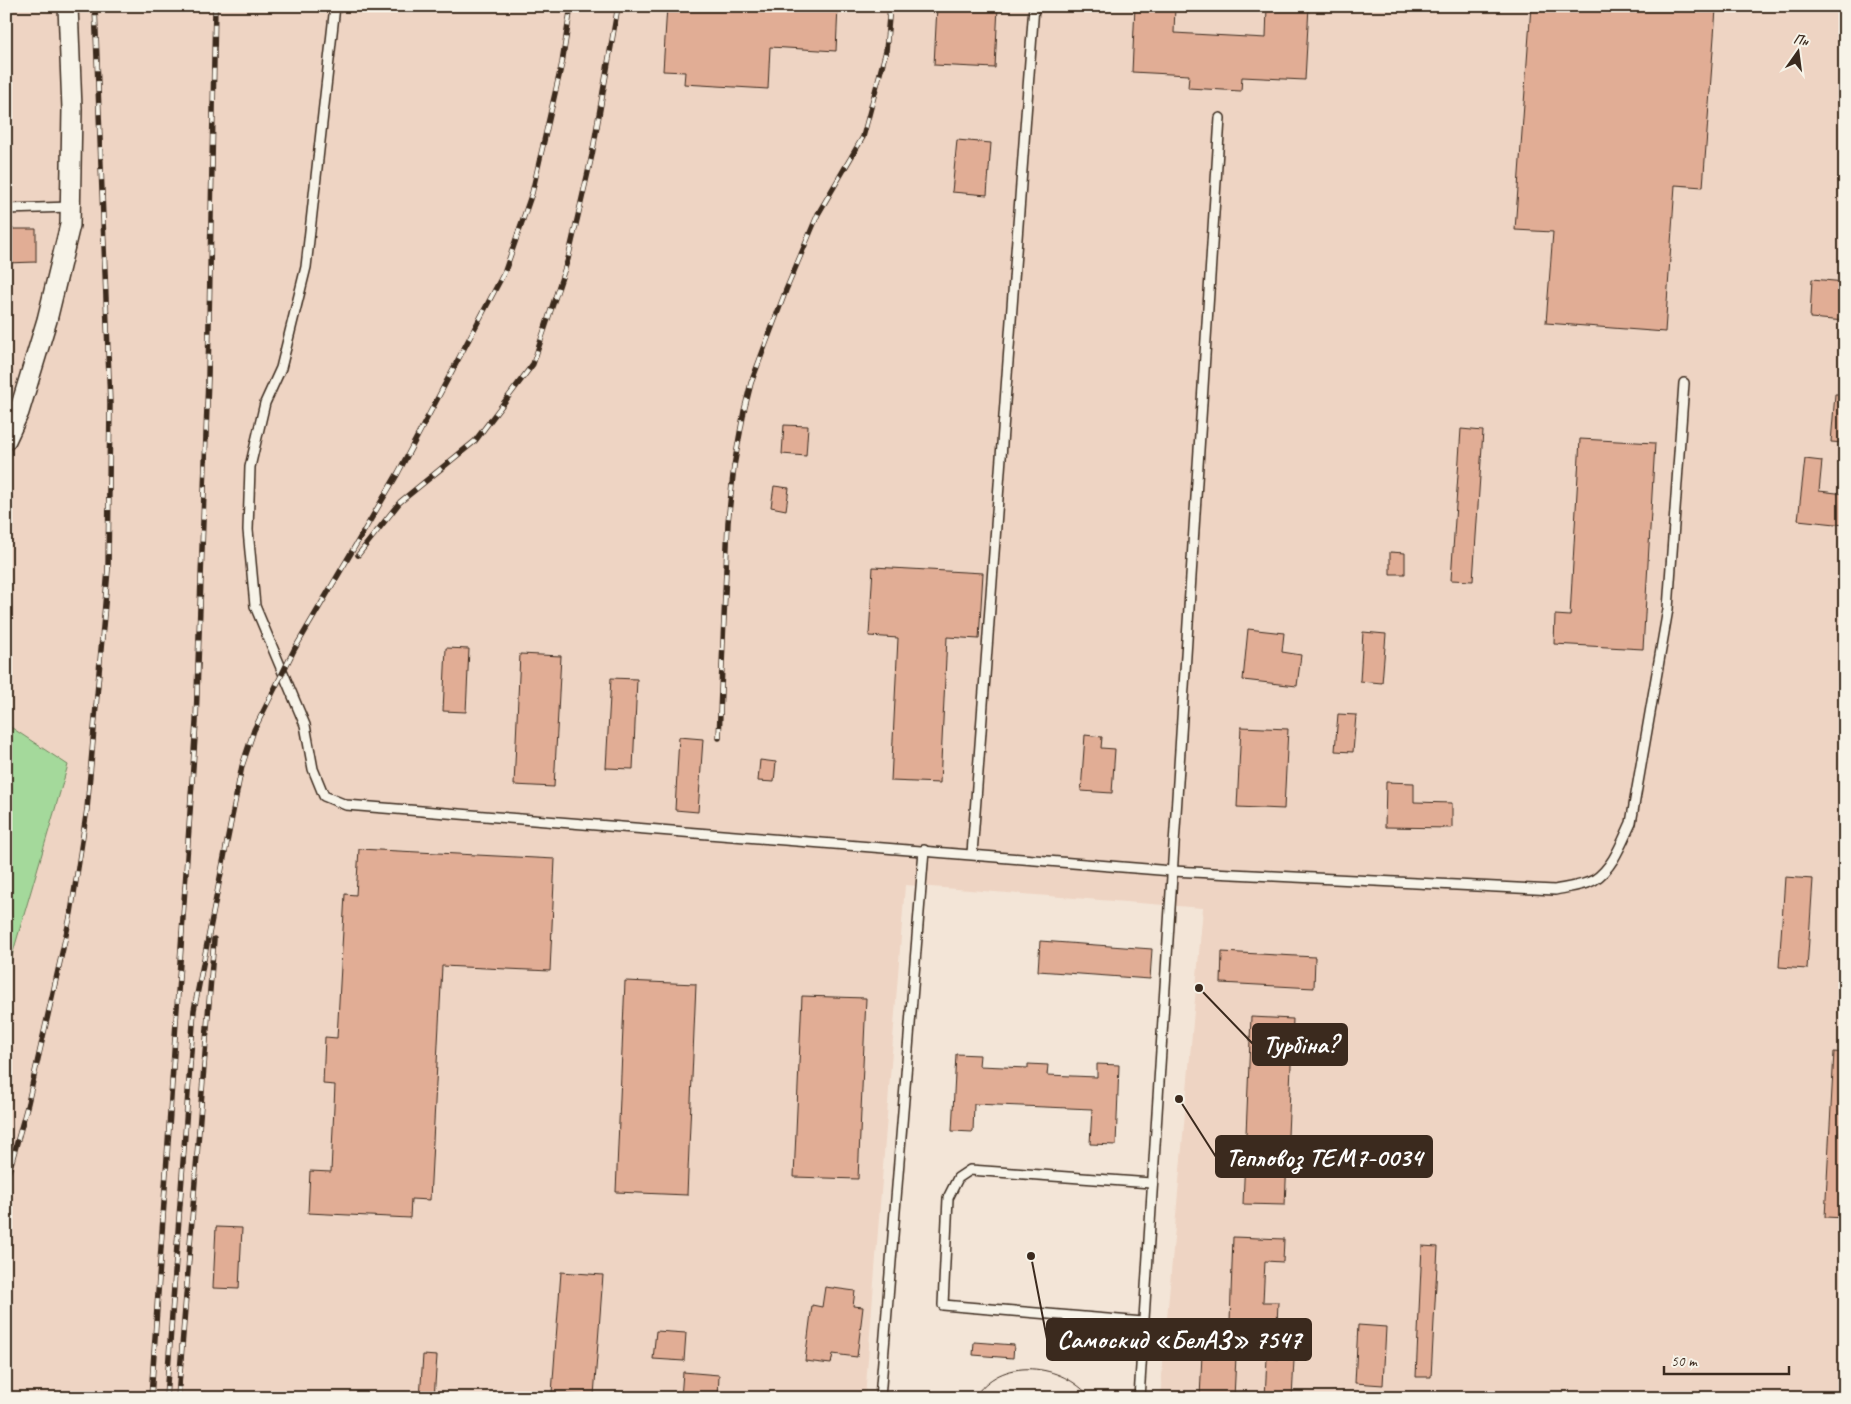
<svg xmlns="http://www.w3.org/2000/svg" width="1851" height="1404" font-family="Caveat,sans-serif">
  <rect width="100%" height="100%" fill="#f3e5d7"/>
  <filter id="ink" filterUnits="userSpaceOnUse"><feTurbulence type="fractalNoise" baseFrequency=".02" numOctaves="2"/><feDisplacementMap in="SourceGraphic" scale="10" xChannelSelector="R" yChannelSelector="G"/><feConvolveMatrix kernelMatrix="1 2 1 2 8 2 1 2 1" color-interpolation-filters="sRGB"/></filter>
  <g filter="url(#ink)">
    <path fill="#eed4c3" d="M6 6H1845V1398H1160L1203 908 905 885 865 1398H6V976L68 765 6 724Z"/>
    <path fill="#a4d99b" stroke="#70825c" d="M6 724 68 765 6 976Z"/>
    <g fill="#e1ad95" stroke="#3b2a1e">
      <path d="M667 6H838L836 51 770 47 768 89 684 84 685 72 663 71Z"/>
      <path d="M937 6H998L995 68 934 65Z"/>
      <path d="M1135 6H1175L1174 33 1266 38 1267 6H1309L1305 80 1242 77 1241 91 1188 88 1189 75 1132 72Z"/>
      <path d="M1531 6H1686L1716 9 1703 187 1675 185 1665 332 1546 323 1553 232 1515 230Z"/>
      <path d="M957 140 991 143 987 195 952 192Z"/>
      <path d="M6 229H36V262L6 263Z"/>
      <path d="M1812 279 1845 282V321L1810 318Z"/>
      <path d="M1835 394H1845V443L1831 442Z"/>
      <path d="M784 425 808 426 806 456 782 454Z"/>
      <path d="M1461 429 1483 431 1473 581 1451 580Z"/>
      <path d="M1580 439 1655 443 1643 649 1554 644 1555 615 1570 616Z"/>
      <path d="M1805 459 1822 461 1819 491 1845 494V525L1798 520Z"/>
      <path d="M774 486 789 488 786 510 771 507Z"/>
      <path d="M1390 552 1405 553V574H1390Z"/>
      <path d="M873 567 983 573 979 639 947 637 940 783 891 781 898 638 869 636Z"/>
      <path d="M1248 629 1284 633 1282 652 1301 655 1297 686 1243 680Z"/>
      <path d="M1363 632 1386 634 1382 683 1360 681Z"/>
      <path d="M446 648 469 649 466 712 443 711Z"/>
      <path d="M520 654 561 656 554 787 514 785Z"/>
      <path d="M611 678 637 679 633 769 606 768Z"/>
      <path d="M1338 714 1356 715 1353 752 1335 751Z"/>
      <path d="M1241 727 1288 729 1284 809 1237 807Z"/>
      <path d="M1085 735 1102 737 1101 748 1115 749 1112 793 1081 791Z"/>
      <path d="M679 737 703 739 698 812 675 810Z"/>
      <path d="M760 760 776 762 774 782 758 781Z"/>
      <path d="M1386 782 1414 783V802L1452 803V828L1385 827Z"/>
      <path d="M359 849 555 859 550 971 442 966 430 1200 411 1199 410 1218 308 1213 310 1171 331 1172 335 1085 323 1084 325 1037 337 1038 345 894 356 895Z"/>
      <path d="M1785 877 1813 879 1807 969 1779 967Z"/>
      <path d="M1040 941 1152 949 1150 979 1038 971Z"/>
      <path d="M1222 952 1315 957 1314 988 1221 983Z"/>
      <path d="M625 981 696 984 687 1195 616 1192Z"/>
      <path d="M802 996 866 998 858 1179 794 1177Z"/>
      <path d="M1251 1017 1293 1019 1285 1205 1243 1204Z"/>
      <path d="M1834 1052 1845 1053V1218L1825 1217Z"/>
      <path d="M956 1054 980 1055 979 1066 1028 1068V1064L1048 1065 1047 1075 1097 1077V1064L1119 1065 1116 1145 1090 1144 1092 1109 974 1104 973 1132 952 1131Z"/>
      <path d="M216 1227 242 1228 239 1289 213 1288Z"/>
      <path d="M1233 1237 1284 1239 1283 1262 1265 1261 1263 1302H1278L1277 1324 1230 1322Z"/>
      <path d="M1422 1246 1438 1247 1431 1377H1416Z"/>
      <path d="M561 1272 603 1275 594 1396 552 1393Z"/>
      <path d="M825 1287 855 1291 853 1306 863 1307 857 1357 833 1354 831 1364 805 1361 812 1305 822 1307Z"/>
      <path d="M1358 1325 1386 1327 1383 1385 1355 1383Z"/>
      <path d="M656 1331 686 1333 684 1361 653 1359Z"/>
      <path d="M974 1342 1014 1345 1013 1358 973 1355Z"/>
      <path d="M1202 1354 1236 1356 1234 1398H1200Z"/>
      <path d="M423 1355 437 1356 434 1398H420Z"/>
      <path d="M1267 1358 1294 1360 1292 1398H1265Z"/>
      <path d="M683 1372 719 1375 718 1398H681Z"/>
    </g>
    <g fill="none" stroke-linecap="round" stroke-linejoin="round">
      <defs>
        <g id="lane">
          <path d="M335 6 306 267 281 368 265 403 250 467 248 530 255 606 305 725 313 769 324 796 346 805 1172 871 1555 890C1568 887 1583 886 1594 880 1613 868 1622 842 1631 823L1668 609 1684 383"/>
          <path d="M6 209 71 207"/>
          <path d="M972 854 1034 6"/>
          <path d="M1143 1322 943 1305 948 1198 958 1178 970 1170 1151 1183"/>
          <path d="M880 1398 924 850"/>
          <path d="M1139 1398 1220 118"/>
        </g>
        <path id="street" d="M6 440 19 412 47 320 70 225 72 109 68 6"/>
      </defs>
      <use href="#lane" stroke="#3b2a1e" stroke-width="12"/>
      <use href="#street" stroke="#3b2a1e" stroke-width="22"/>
      <use href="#lane" stroke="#f7f3e8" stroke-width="9"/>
      <use href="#street" stroke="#f7f3e8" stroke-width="19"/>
      <path stroke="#3b2a1e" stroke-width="1" d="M974 1398C1000 1355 1062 1363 1091 1398"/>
      <defs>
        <g id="rail">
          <path d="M358 555 400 502 475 441 533 364 568 259 592 155 618 6"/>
          <path d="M719 738 728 522 734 466 744 411 751 383 786 290 818 214 863 137 886 51 890 6"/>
          <path d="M6 1182 28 1103 71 913 87 809 108 570 110 404 95 6"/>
          <path d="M151 1398 196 722 208 377 215 6"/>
          <path d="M166 1398 194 1010 242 766 254 730 294 650 398 473 505 271 532 193 562 63 571 6"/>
          <path d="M178 1398 214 939"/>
        </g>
      </defs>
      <use href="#rail" stroke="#3b2a1e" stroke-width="5.5"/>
      <use href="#rail" stroke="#f7f3e8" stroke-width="4" stroke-dasharray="11" stroke-linecap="butt"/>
    </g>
  </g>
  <path fill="none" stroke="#3b2a1e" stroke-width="2" d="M1199 988L1253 1044M1179 1099L1216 1157M1031 1256L1047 1339"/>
  <g fill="#3b2a1e" stroke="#f7f3e8" stroke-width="2">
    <circle cx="1199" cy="988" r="5"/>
    <circle cx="1179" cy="1099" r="5"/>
    <circle cx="1031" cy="1256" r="5"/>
  </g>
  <g fill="#3b2a1e" stroke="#3b2a1e" stroke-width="2">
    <rect x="1253" y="1024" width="94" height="41" rx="5"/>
    <rect x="1216" y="1136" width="216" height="41" rx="5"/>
    <rect x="1047" y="1319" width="264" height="41" rx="5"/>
  </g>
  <g font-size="26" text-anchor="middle" font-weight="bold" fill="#fff">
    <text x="1300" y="1053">Турбіна?</text>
    <text x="1324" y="1166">Тепловоз ТЕМ7-0034</text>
    <text x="1179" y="1348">Самоскид «БелАЗ» 7547</text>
  </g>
  <rect width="1851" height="1404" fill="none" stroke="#f7f3e8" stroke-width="25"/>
  <rect x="12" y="12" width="1826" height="1379" fill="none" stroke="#3b2a1e" stroke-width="2" filter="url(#ink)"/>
  <g transform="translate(1798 52) rotate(14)" stroke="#f7f3e8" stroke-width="4" paint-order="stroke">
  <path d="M0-4L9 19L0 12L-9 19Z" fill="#3b2a1e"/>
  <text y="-8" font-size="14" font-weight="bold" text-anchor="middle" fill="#3b2a1e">Пн</text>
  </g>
  <path d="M1664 1366v8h125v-8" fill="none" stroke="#3b2a1e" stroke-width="2.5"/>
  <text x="1671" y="1366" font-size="15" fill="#3b2a1e" stroke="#f7f3e8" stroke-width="4" paint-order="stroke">50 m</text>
</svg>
